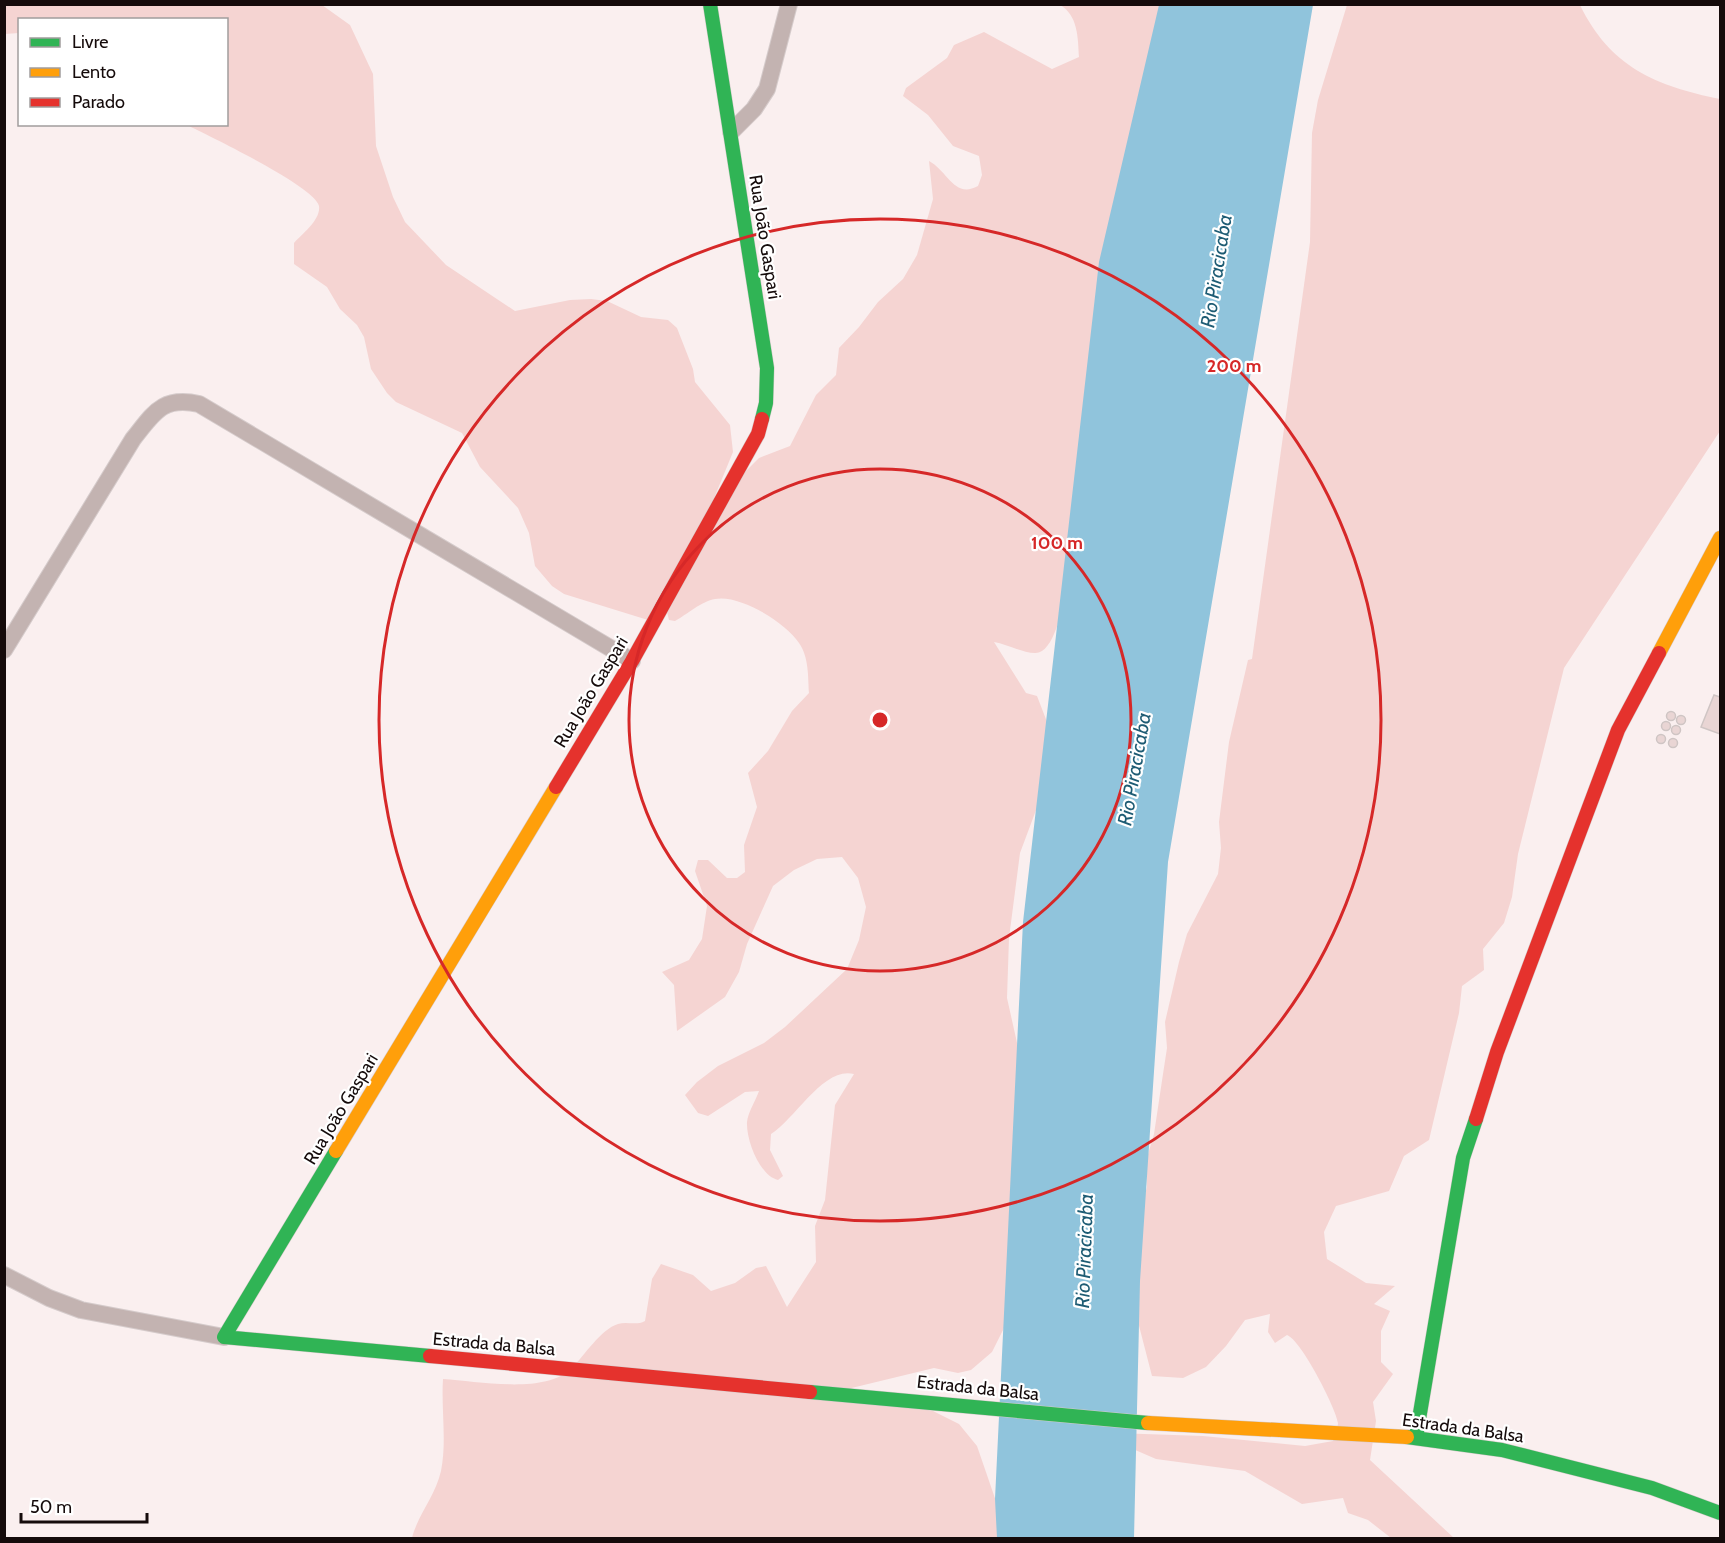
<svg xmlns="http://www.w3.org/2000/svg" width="1725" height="1543" font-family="Cabin,sans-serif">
  <rect width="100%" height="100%" fill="#faefef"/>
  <g fill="#f5d4d2">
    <path d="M5 4 322 5 350 25 373 74 376 146 393 197 405 222 446 265 515 311 570 300 591 299 607 301 641 317 668 320 677 328 693 369 695 382 730 425 733 452 710 508 648 620 564 594 552 586 535 566 529 533 518 508 480 467 462 433 396 402 387 393 371 369 364 337 357 325 340 309 327 287 294 264V243C302 234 321 220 319 206 316 187 209 136 187 125L226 124V20H20L19 33 5 34Z"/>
    <path d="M1060 5H1169L1067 593C1062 607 1054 654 1035 653 1022 653 1007 644 994 642L1026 693 1037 696 1054 740 1048 778 1020 853 1009 938 1007 998 1022 1065 1008 1320 992 1352 971 1370 958 1373 934 1368 835 1392 933 1411 959 1424 977 1446 999 1510 997 1538H412C418 1514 435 1497 441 1471 447 1441 441 1409 443 1379 478 1381 545 1395 572 1368 584 1356 601 1329 618 1324 627 1321 636 1326 645 1321L652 1279 661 1264 693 1275 711 1291 735 1283 756 1268 766 1266 787 1307 816 1262 815 1226 825 1200 835 1105 854 1074C824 1066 796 1118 771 1134L770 1150 783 1176 778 1180C760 1176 746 1140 747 1122 748 1112 756 1100 759 1091L745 1092 708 1116 698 1113 685 1095 697 1082 718 1066 764 1043 785 1027 847 969 859 940 866 907 858 878 842 857 817 859 794 870 773 886 747 944 739 972 725 997 677 1031 674 985 662 972 689 960 702 939 707 906 695 871 698 860H708L727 878H737L745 872 744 845 757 807 748 773 768 751 792 711 809 693C808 677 809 657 799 643 786 623 740 594 715 599 702 601 686 615 675 621L669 620 667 612 742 475 759 458 790 446 816 395 836 375 839 348 859 327 878 302 903 279 917 255 933 199 929 161C948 171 954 199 978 186L982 175 979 156 953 146 928 115 903 96 906 88 947 58 954 45 984 32 1052 69 1079 57C1078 38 1078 15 1060 5Z"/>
    <path d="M1347 5H1580C1610 67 1656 86 1720 99V431L1564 668 1518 854 1512 897 1504 923 1483 949 1484 970 1462 986 1459 1013 1429 1140 1404 1156 1389 1191 1336 1206 1324 1232 1327 1259 1366 1283 1395 1286 1374 1304 1390 1311 1381 1331V1362L1393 1374 1373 1402 1376 1421 1370 1460 1454 1538H1391L1368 1520 1348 1513 1343 1498 1302 1504 1245 1471 1156 1459 1103 1436 1115 1433 1203 1436 1305 1446 1333 1441C1334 1436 1338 1428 1338 1423 1336 1408 1301 1340 1287 1335L1275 1343 1268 1332 1270 1314 1245 1320 1226 1346 1206 1367 1183 1378 1152 1376 1137 1318 1139 1215 1147 1187 1146 1161 1154 1134 1163 1074 1167 1048 1165 1022 1179 962 1187 934 1218 874 1221 848 1219 822 1229 742 1248 660 1252 659 1310 242 1312 133 1318 100Z"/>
  </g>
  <path fill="#90c4dc" d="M1159 5H1313L1168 862 1140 1281 1134 1538H997L995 1499 1023 922 1099 262Z"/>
  <g fill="#e9d5d4" stroke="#cfc5c4" stroke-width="1.5">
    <path d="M1714 695 1720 697V734L1701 727Z"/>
    <circle cx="1671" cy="716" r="4.5"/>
    <circle cx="1681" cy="720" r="4.5"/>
    <circle cx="1666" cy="726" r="4.5"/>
    <circle cx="1676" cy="730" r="4.5"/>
    <circle cx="1661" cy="739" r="4.5"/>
    <circle cx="1673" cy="743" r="4.5"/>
  </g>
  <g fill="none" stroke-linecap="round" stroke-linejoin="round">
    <defs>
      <g id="street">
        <path d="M731 132 754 109 767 89 789 4"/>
        <path d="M4 650 133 439C154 413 162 396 199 404L632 661"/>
        <path d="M4 1275 49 1298 81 1310 224 1337"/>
      </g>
      <g id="fast">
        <path d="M710 4 767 368 766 403 762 419"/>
        <path d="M336 1151 224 1337 430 1356"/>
        <path d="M810 1392 1148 1423"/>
        <path d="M1407 1437 1502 1450 1652 1488 1720 1513"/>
        <path d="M1416 1437 1463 1158 1476 1119"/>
      </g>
      <g id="slow">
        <path d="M1659 653 1720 538"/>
        <path d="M336 1151 556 787"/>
        <path d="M1148 1423 1407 1437"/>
      </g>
      <g id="jam">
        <path d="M556 787 632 661 758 434 762 419"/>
        <path d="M1476 1119 1497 1052 1618 730 1659 653"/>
        <path d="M430 1356 810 1392"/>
      </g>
    </defs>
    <use href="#street" stroke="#d5cbcb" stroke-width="18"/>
    <use href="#fast" stroke="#d5cbcb" stroke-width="15"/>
    <use href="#slow" stroke="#d5cbcb" stroke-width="15"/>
    <use href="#jam" stroke="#d5cbcb" stroke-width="15"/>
    <use href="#street" stroke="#c3b3b1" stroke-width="16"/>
    <use href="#fast" stroke="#30b455" stroke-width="14"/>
    <use href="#slow" stroke="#ff9f0a" stroke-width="14"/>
    <use href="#jam" stroke="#e5322d" stroke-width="14"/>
  </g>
  <g fill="none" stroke="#d62828" stroke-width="3">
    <circle cx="880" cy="720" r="251"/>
    <circle cx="880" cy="720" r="501"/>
  </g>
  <g text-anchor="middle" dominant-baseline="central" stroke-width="4.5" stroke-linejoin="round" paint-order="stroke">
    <g font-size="18" fill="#150b0b" stroke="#fff">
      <text transform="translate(765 237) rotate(81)">Rua João Gaspari</text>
      <text transform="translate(591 692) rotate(-59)">Rua João Gaspari</text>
      <text transform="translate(341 1109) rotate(-59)">Rua João Gaspari</text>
      <text transform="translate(494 1344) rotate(5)">Estrada da Balsa</text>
      <text transform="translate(978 1388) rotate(6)">Estrada da Balsa</text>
      <text transform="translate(1463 1428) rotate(8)">Estrada da Balsa</text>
    </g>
    <g font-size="20" font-style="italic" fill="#1e5c74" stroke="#fff">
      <text transform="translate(1216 271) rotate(-81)">Rio Piracicaba</text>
      <text transform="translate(1134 769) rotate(-80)">Rio Piracicaba</text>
      <text transform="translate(1084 1251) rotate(-88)">Rio Piracicaba</text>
    </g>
  </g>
  <circle cx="880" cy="720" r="9" fill="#d62828" stroke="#fff" stroke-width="3"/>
  <g font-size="18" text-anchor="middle" font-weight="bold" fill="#d62828" stroke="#fff" stroke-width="4.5" stroke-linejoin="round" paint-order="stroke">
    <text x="1234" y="372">200 m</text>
    <text x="1057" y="549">100 m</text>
  </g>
  <rect width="1725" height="1543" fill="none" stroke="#150b0b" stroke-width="12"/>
  <rect x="18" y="18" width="210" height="108" fill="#ffffff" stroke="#a19d9d" stroke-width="1.5"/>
  <rect x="30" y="38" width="30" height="9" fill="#30b455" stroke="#a19d9d" stroke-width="1.5"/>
  <text x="72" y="48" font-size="18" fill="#150b0b">Livre</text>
  <rect x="30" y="68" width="30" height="9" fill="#ff9f0a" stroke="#a19d9d" stroke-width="1.5"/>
  <text x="72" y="78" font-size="18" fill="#150b0b">Lento</text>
  <rect x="30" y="98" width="30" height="9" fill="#e5322d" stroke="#a19d9d" stroke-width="1.5"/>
  <text x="72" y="108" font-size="18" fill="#150b0b">Parado</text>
  <path d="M21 1513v9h126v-9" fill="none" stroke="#150b0b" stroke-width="3"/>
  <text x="30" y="1513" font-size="18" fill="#150b0b" stroke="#ffffff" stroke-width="4.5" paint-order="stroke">50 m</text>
</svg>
